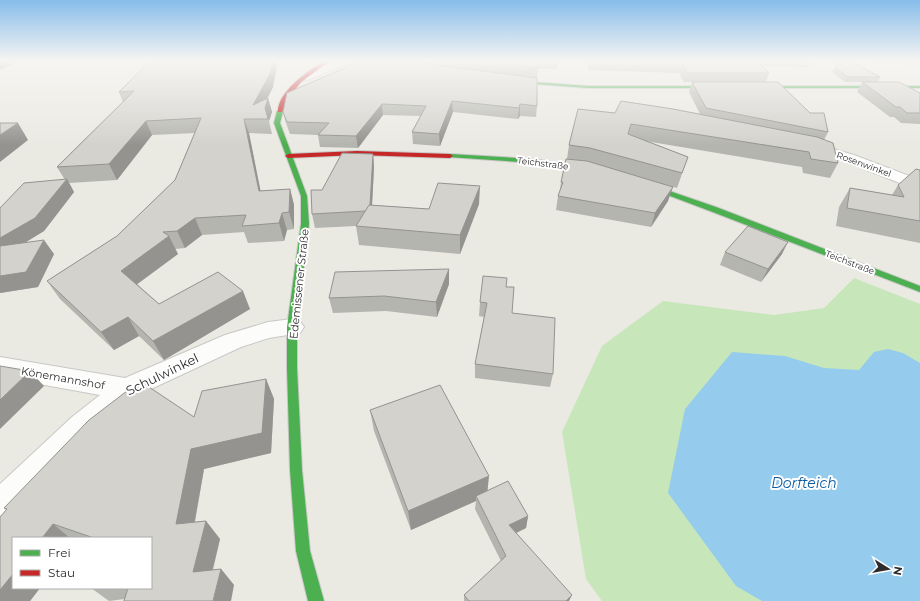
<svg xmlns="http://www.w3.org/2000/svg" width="920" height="601" font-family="Montserrat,sans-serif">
  <rect width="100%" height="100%" fill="#eae9e2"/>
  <path fill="#c7e7bb" d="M854 278 920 304V601H602L586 579 562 432 602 346 663 301 774 315 824 308Z"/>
  <path fill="#95cbec" d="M888 349 903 353 920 363V601H762L736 586 668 493 685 409 732 352 785 356 824 368 859 370 874 352Z"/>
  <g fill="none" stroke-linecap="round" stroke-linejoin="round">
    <defs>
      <g id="street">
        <path d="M335 61H348L347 63 311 79 307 80 301 77 303 75Z"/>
        <path d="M806 141 854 155 920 180V191L844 161 801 148 799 145 801 142Z"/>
        <path d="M292 319 300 321 304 327 300 333 269 338 241 347 136 396 92 433 11 517 0 522V484L72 417 100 395 0 377V357L125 378 225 335 268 322Z"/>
      </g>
      <g id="fast">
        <path d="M506 80 588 86H720L722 87 720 88H588L508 82Z"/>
        <path d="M754 86H920V88H752V87Z"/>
        <path d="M280 109 283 111 280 123 307 196 309 224 297 327V368L302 470 310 551 324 601H308L296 551 290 470 287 368V327L301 224V196L274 123 277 111Z"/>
        <path d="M450 154 534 159 594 169 597 171 594 173 534 163 448 157V155Z"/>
        <path d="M643 182 716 207 920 286V292L710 211 641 185V183Z"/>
      </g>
      <g id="jam">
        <path d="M325 61H330L301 82 290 96 282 112H278C277 92 310 69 325 61Z"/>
        <path d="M357 151 450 154 453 156 450 158 357 155 288 158 285 156 288 154Z"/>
      </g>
    </defs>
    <use href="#street" stroke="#c8c8c7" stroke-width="2"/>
    <use href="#fast" stroke="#c8c8c7" stroke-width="2"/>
    <use href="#jam" stroke="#c8c8c7" stroke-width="2"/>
    <use href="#street" fill="#fcfcfb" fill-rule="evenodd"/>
    <use href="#fast" fill="#4caf50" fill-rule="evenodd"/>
    <use href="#jam" fill="#c62828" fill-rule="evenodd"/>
  </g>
  <g fill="#b5b5b0">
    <path d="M356 61H559L555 69H538L537 78V106L536 117 520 116 518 119 453 112 440 146 413 144 412 132 421 116 383 115 358 148 320 147 318 135 290 134 286 123 283 112Z"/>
    <path d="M589 61H811L808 67 762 66 769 73 766 82 828 132 824 140 838 163 830 178 803 173 802 167 645 141 688 157 677 188 658 183 668 201 651 227 556 210 558 196 560 191 561 182 567 159 569 145 615 113 700 114 689 92 692 82H684L679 73 587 70Z"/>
    <path d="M839 61H920V65L853 62 880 77 878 82 920 93V124L901 123 894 117H890L857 92 862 82H845L832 72Z"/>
    <path d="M273 87 267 99 268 98 272 112 269 121 272 134 249 133 260 191 290 189 294 205V229L287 230 284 241 248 243 244 232 202 235 185 248 175 249 178 254 137 284 159 304 250 309 164 360 139 336 114 350 60 299 47 281 117 236 175 180 195 133 152 135 117 180 69 183 74 192 44 231 26 242 54 254 38 287 0 293 24 183 65 180 57 167 123 102 119 92Z"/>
    <path d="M373 154 374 167 372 205 429 209 479 204 460 254 359 245 356 226 315 228 312 214 322 190Z"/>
    <path d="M920 170V243L836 226 839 207 850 188 892 195 898 185Z"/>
    <path d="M725 252 782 254 761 282 720 265Z"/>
    <path d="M449 269V284L437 317 386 311 333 313 329 298Z"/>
    <path d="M506 287 512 313 553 374 550 387 475 378V364L484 317 479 316 480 302Z"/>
    <path d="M266 379 274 399 271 453 204 469 195 522 206 521 220 539 213 570 221 569 234 585 109 601 91 588H151V538H13L40 588 30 601H0L6 510 4 508 194 417Z"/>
    <path d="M370 410 488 491 528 516 526 528 516 533 569 601H464V595L501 561 475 509 476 501 411 530 374 431Z"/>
  </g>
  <g fill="#949390">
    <path d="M0 61H21L0 70Z"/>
    <path d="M273 61H278L273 87 257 119 253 105Z"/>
    <path d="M556 61H559L555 69Z"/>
    <path d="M268 98 272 112 269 121 265 108Z"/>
    <path d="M452 101 453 112 440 146 439 134Z"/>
    <path d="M382 104 383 115 358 148 356 136Z"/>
    <path d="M520 104V116L518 119 519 108Z"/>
    <path d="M244 119 249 133 264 208 259 191Z"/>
    <path d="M146 121 152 135 117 180 109 164Z"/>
    <path d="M18 123 28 140 0 162V135Z"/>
    <path d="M373 154 374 167 371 225 369 211Z"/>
    <path d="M67 179 74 192 44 231 0 258V238Z"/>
    <path d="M480 186 479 204 460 254V235Z"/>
    <path d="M673 187 668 201 651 227 655 213Z"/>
    <path d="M290 189 294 205V229L289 212Z"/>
    <path d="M282 213 287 230 284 241 279 223Z"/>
    <path d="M195 218 202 235 185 248 177 231Z"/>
    <path d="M169 236 178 254 132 288 121 271Z"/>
    <path d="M44 240 54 254 38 287 0 293V276Z"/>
    <path d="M788 242 782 254 761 282 768 269Z"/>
    <path d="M449 269V284L437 317 436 302Z"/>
    <path d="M243 291 250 309 164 360 153 341Z"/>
    <path d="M128 317 139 336 114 350 101 332Z"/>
    <path d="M30 371 44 386 0 429V400Z"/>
    <path d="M266 379 274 399 271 453 204 469 191 542 176 524 191 449Z"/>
    <path d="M489 476 487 496H476V501L411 530 408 511Z"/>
    <path d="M528 516 526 528 508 537 509 525Z"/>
    <path d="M206 521 220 539 208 588 193 572Z"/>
    <path d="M53 524 70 538H42Z"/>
    <path d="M221 569 234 585 231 601H213Z"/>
    <path d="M13 574V588H40L30 601H0V590Z"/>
    <path d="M572 595 569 601H566Z"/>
  </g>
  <g fill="#d3d2cd" stroke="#949390">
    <path d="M150 61H273L270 74 253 105 268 98 265 108 268 119H244L259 191 290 189 289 212 282 213 279 223 242 226 246 215 195 218 177 231 163 232 169 236 121 271 159 304 218 272 243 291 153 341 128 317 101 332 47 281 117 236 175 180 201 118 146 121 109 164 57 167 134 91 119 92Z"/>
    <path d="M356 61H405L537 78V106L520 104 519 108 452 101 439 134 412 132 426 106 382 104 356 136 318 135 329 123 287 122 283 112 287 93 347 67Z"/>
    <path d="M485 61H538V68Z"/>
    <path d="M589 61H757L769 73H687L682 63Z"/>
    <path d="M839 61H851L880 77H848L835 67Z"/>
    <path d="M692 82H778L810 113H824L828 132 706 108Z"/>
    <path d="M862 82H899L920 93V113H907L900 107H896Z"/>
    <path d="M621 101 673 109 817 137 833 143 838 163 811 159 809 152 631 124 628 134 688 157 682 173 590 148 569 145 578 109 615 113Z"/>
    <path d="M0 123H18L0 135Z"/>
    <path d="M342 153 373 154 370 205 366 211 312 214 311 190H322Z"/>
    <path d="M566 159 587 161 673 187 655 213 558 196 563 182H561Z"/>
    <path d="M916 169 920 170V221L847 208 850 188 904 197 898 185Z"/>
    <path d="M67 179 35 218 0 238V208L24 183Z"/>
    <path d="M438 183 480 186 460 235 356 226 369 205 429 209Z"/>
    <path d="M748 226 788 242 768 269 725 252Z"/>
    <path d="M44 240 26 272 0 276V246Z"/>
    <path d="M449 269 436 302 384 296 329 298 335 272Z"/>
    <path d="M483 276 507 278 506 287H514L512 313 555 318 553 374 475 364 487 303 480 302Z"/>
    <path d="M0 366 30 371 0 400Z"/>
    <path d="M266 379 262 433 191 449 176 524 206 521 193 572 221 569 213 601H124L128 588H151V538H94L53 524 42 538H13V574L0 590V517L7 509 4 508 89 420 140 381 194 417 202 391Z"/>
    <path d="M440 385 489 476 408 511 370 410Z"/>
    <path d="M508 481 528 516 509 525 572 595 566 601H469L464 595 506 556 476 496Z"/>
  </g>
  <linearGradient id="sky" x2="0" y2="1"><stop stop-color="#87bdea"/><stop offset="0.42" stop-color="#f6f5f2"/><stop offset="1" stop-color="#f6f5f2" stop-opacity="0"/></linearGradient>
  <rect width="920" height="145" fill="url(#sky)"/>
  <g text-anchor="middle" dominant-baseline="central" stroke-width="4" stroke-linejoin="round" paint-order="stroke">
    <g font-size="9" fill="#2d2d2d" stroke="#fff">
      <text transform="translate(543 163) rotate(7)">Teichstraße</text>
      <text transform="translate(864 164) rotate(20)">Rosenwinkel</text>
      <text transform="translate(850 262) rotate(21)">Teichstraße</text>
    </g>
    <g font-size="11" fill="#2d2d2d" stroke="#fff">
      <text transform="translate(299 284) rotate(-84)">Edemissener Straße</text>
      <text transform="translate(63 378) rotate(10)">Könemannshof</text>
    </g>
    <g font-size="13" fill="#2d2d2d" stroke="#fff">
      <text transform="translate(162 374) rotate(-26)">Schulwinkel</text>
    </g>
    <g font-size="14" font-style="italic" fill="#0b5aa2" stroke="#fff">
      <text x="804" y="483">Dorfteich</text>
    </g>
  </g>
  <rect x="12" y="537" width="140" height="52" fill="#ffffff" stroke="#ababab"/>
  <rect x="20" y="550" width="20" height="6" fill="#4caf50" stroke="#ababab"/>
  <text x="48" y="557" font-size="12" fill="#2d2d2d">Frei</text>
  <rect x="20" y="570" width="20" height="6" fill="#c62828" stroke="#ababab"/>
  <text x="48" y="577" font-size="12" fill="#2d2d2d">Stau</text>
  <g transform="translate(888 569) rotate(101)" stroke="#ffffff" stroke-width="3" paint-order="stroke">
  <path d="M0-3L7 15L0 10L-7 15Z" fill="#2d2d2d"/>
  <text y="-6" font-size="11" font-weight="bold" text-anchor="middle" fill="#2d2d2d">N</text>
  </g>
</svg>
